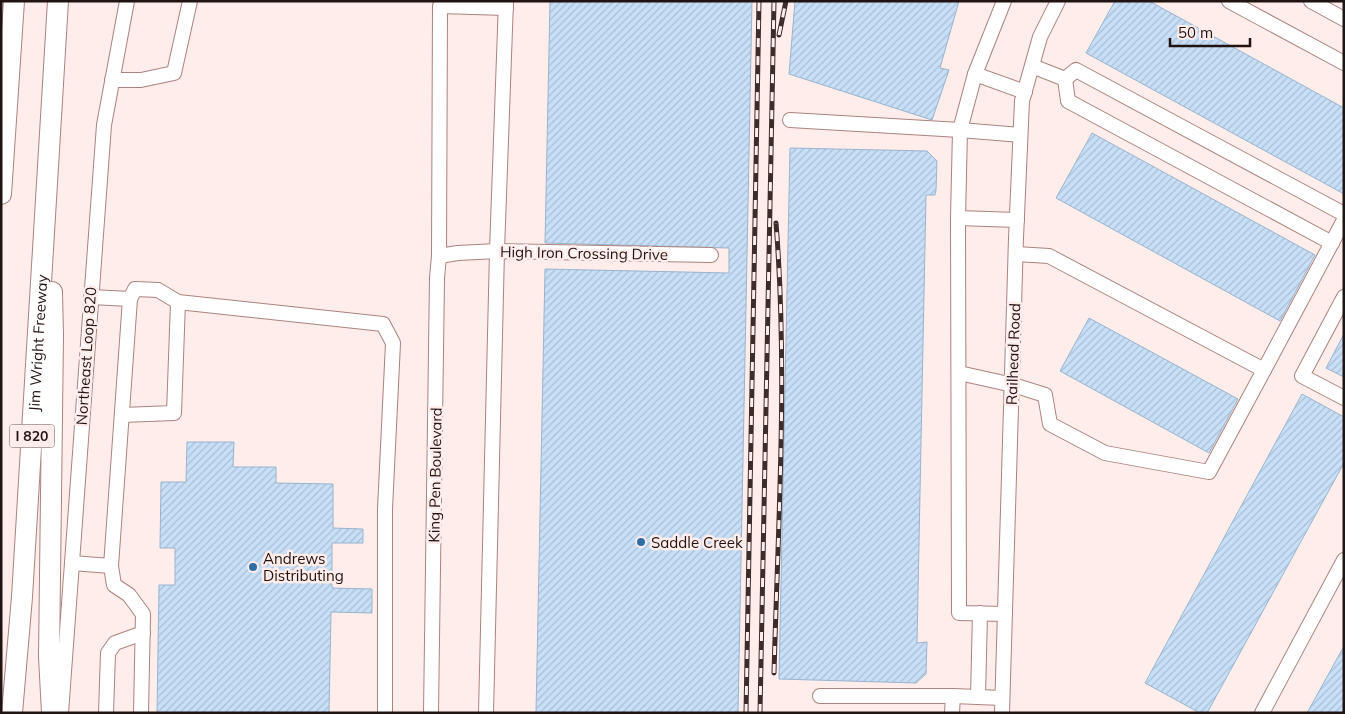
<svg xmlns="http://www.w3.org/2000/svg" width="1345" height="714" font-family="Mulish,sans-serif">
  <defs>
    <pattern id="building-hatch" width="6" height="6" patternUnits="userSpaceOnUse" patternTransform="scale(1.25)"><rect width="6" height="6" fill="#c7dff7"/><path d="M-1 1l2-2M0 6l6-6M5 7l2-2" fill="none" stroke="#abbed3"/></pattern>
  </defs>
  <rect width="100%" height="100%" fill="#ffedeb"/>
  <g fill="url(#building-hatch)" stroke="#98b4ce">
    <path d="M550 1H752L738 713H536L545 269 729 273V248L545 243Z"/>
    <path d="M795 1H959L940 68 949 70 932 120 789 74Z"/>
    <path d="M1115 1H1149L1344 108V194L1086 53Z"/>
    <path d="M1092 133 1315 255 1280 321 1056 198Z"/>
    <path d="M790 148 927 151 937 161 936 190 935 195H926L917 643 927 642 926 674 916 683 779 679Z"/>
    <path d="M1089 318 1238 399 1209 453 1060 371Z"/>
    <path d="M1344 334V377L1326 368Z"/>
    <path d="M1302 394 1344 417V463L1207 713H1200L1145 683Z"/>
    <path d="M187 442H234L233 467H276V483L333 484V528L363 529V543H332V588L372 589V613L331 612 329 713H157L159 585H175V548H160L161 482H186Z"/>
    <path d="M1344 646V713H1307Z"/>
  </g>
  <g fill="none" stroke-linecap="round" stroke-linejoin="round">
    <defs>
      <g id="minor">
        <path d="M1229 1 1344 63"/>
        <path d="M1311 1 1344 19"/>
        <path d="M1032 66 1065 79 1068 101 1332 243"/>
        <path d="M975 74 1025 92"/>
        <path d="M1065 79 1076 70 1344 214"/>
        <path d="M112 80H141L174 73 190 1"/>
        <path d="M790 120 960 130 975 74 1004 1"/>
        <path d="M958 218 1017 220"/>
        <path d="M439 256 440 6 506 8"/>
        <path d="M1344 297 1302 376 1344 398"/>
        <path d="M130 299 135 289 158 290 178 302"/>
        <path d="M1264 370 1344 220"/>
        <path d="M959 373 1013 385 1045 395 1050 424 1105 453 1209 472 1264 370 1049 256 1016 254"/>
        <path d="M122 415 174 413 178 302 383 324 393 343 385 509V713"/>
        <path d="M72 563 111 566 130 299 91 297"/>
        <path d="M111 566 114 585 129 595 143 614 141 713"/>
        <path d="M1005 614 959 613 958 218 960 130 1020 135"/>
        <path d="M820 696H953L1002 698"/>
        <path d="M978 697 980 613"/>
        <path d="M61 713 104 125 127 1"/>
        <path d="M106 713 108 653 115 643 143 633"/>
        <path d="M431 713 437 278 439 256 458 253 497 251 711 255"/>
        <path d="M486 713 497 251 506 1"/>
        <path d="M952 713 953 696"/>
        <path d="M1002 713 1016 238 1022 101 1040 37 1058 1"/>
        <path d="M1262 713 1344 560"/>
      </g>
      <g id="highway">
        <path d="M1 194 14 1"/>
        <path id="s1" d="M12 713 22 597 58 1"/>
        <path d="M52 713 49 657 53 335 52 292"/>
      </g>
    </defs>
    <use href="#minor" stroke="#aa837e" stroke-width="16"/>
    <use href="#highway" stroke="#aa837e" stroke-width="22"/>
    <use href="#minor" stroke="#fff" stroke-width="14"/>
    <use href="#highway" stroke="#fff" stroke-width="20"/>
    <defs>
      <g id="rail">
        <path d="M779 35 786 1"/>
        <path d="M774 673C778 523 788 373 776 223"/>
        <path d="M746 713 759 1"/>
        <path d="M760 713 774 1"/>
      </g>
    </defs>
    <use href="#rail" stroke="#3c2d2b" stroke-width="5"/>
    <use href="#rail" stroke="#ffedeb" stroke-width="3" stroke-dasharray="9" stroke-linecap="butt"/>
  </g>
  <g fill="#2f6ea5" stroke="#ffedeb" stroke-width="2">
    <circle cx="641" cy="542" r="5"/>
    <circle cx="253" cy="567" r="5"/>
  </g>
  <g text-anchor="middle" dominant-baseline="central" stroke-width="5" stroke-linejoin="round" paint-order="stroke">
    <rect fill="#ffedeb" stroke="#645452" stroke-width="1" x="9.5" y="424.5" width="45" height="23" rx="4"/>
    <g font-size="14" font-weight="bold" fill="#211311">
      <text x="32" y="436">I 820</text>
    </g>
    <g font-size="15" fill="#211311" stroke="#ffedeb">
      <text transform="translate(584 253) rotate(1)">High Iron Crossing Drive</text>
      <text stroke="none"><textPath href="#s1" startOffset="371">Jim Wright Freeway</textPath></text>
      <text transform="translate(1013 354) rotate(-88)">Railhead Road</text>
      <text transform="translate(86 356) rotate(-86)">Northeast Loop 820</text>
      <text transform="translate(435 475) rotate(-89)">King Pen Boulevard</text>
    </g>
    <g font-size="15" fill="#211311" stroke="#ffedeb" text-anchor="start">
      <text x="651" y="542">Saddle Creek</text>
      <text x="263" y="558">Andrews<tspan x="263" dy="17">Distributing</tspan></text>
    </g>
  </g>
  <rect width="1345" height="714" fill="none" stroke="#211311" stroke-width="5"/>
  <path d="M1170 38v8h80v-8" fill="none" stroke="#211311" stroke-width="2.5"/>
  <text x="1178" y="38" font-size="15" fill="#211311" stroke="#ffedeb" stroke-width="4" paint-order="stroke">50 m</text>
</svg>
